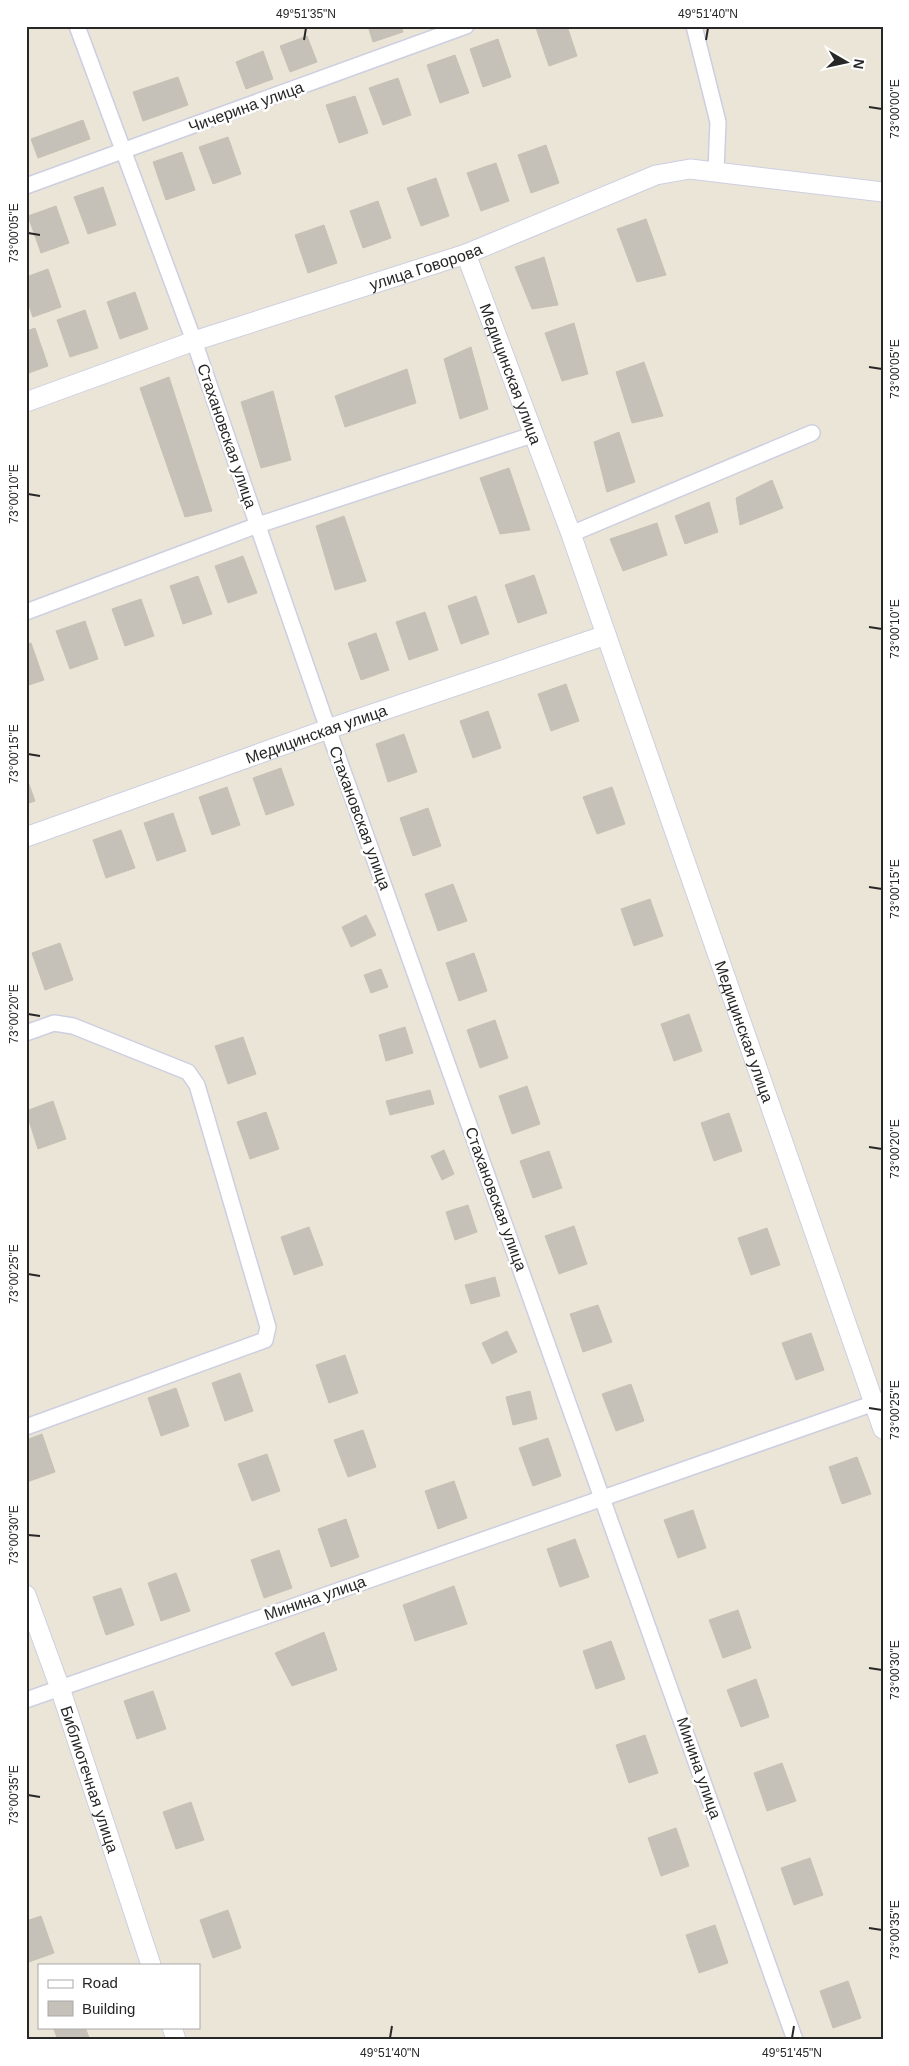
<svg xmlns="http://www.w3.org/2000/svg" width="909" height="2066" font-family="Helvetica,sans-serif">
  <rect width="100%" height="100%" fill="#ebe5d8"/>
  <g fill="#c6c1b8" stroke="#c6c1b2">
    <path d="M368 26H401L403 32 373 42Z"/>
    <path d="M542 26H567L577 56 549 66 536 28Z"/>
    <path d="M307 36 317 62 290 72 280 46Z"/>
    <path d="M498 39 511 77 483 87 470 49Z"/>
    <path d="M263 51 273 79 246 89 236 62Z"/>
    <path d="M455 55 469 93 440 103 427 65Z"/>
    <path d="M178 77 188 105 143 121 133 92Z"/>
    <path d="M398 78 411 115 383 125 369 88Z"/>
    <path d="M355 96 368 133 339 143 326 105Z"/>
    <path d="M83 120 90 139 38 158 31 139Z"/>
    <path d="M228 137 241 174 213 184 199 147Z"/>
    <path d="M546 145 559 183 531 193 518 155Z"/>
    <path d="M182 152 195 190 166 200 153 162Z"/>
    <path d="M496 163 509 201 481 211 467 173Z"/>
    <path d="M436 178 449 216 421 226 407 188Z"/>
    <path d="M103 187 116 225 88 234 74 197Z"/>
    <path d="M378 201 391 238 363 248 350 211Z"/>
    <path d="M56 206 69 243 41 253 28 216Z"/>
    <path d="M646 219 666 275 637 282 617 229Z"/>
    <path d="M324 225 337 263 308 273 295 235Z"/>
    <path d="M544 257 558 305 532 309 515 267Z"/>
    <path d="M48 269 61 307 33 317 26 298V277Z"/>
    <path d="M135 292 148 329 120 339 107 302Z"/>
    <path d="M85 310 98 348 70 357 57 320Z"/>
    <path d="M574 323 588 374 562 381 545 333Z"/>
    <path d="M35 328 48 366 26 374V331Z"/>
    <path d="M471 347 488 409 460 419 444 359Z"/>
    <path d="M644 362 663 416 632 423 616 372Z"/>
    <path d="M407 369 416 403 345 427 335 396Z"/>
    <path d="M169 377 212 511 185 517 140 388Z"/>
    <path d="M273 391 291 460 261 468 241 402Z"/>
    <path d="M619 432 635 482 607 492 594 442Z"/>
    <path d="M509 468 530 530 500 534 480 478Z"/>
    <path d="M772 480 783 508 740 525 736 498Z"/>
    <path d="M709 502 718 532 685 544 675 516Z"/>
    <path d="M344 516 366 581 335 590 316 526Z"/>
    <path d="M657 523 667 555 623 571 610 539Z"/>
    <path d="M243 556 257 593 228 603 215 566Z"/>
    <path d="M534 575 547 613 518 623 505 585Z"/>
    <path d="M198 576 212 614 183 624 170 586Z"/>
    <path d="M476 596 489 634 461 644 448 606Z"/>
    <path d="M141 599 154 636 125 646 112 609Z"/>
    <path d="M425 612 438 650 409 660 396 622Z"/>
    <path d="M85 621 98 659 70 669 56 631Z"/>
    <path d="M376 633 389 670 361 680 348 643Z"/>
    <path d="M31 643 44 680 26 686V644Z"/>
    <path d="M566 684 579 721 551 731 538 694Z"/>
    <path d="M488 711 501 748 473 758 460 721Z"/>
    <path d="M404 734 417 772 388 782 376 744Z"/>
    <path d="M281 768 294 805 266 815 253 778Z"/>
    <path d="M26 776 35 801 26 804Z"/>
    <path d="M227 787 240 825 212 835 199 797Z"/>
    <path d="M612 787 625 824 597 834 583 797Z"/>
    <path d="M428 808 441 846 413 856 400 818Z"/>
    <path d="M173 813 186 851 157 861 144 823Z"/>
    <path d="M121 830 135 868 106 878 93 840Z"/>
    <path d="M453 884 467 921 438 931 425 894Z"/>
    <path d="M650 899 663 936 634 946 621 909Z"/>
    <path d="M366 915 376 935 351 947 342 927Z"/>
    <path d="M60 943 73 980 45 990 32 953Z"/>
    <path d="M474 953 487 991 459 1001 446 963Z"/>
    <path d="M381 969 388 987 371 993 364 975Z"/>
    <path d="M689 1014 702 1051 674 1061 661 1024Z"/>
    <path d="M495 1020 508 1058 480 1068 467 1030Z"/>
    <path d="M405 1027 413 1053 386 1061 379 1035Z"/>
    <path d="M243 1037 256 1074 228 1084 215 1046Z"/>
    <path d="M527 1086 540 1124 512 1134 499 1096Z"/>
    <path d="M430 1090 434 1104 390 1115 386 1101Z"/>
    <path d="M53 1101 66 1139 38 1149 26 1111Z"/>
    <path d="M266 1112 279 1149 250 1159 237 1122Z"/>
    <path d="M729 1113 742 1151 714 1161 701 1123Z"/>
    <path d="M444 1150 454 1174 442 1180 431 1156Z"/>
    <path d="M549 1151 562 1188 533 1198 520 1161Z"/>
    <path d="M468 1205 477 1232 455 1240 446 1212Z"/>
    <path d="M574 1226 587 1264 559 1274 545 1236Z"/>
    <path d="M309 1227 323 1265 294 1275 281 1237Z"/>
    <path d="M767 1228 780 1265 751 1275 738 1238Z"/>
    <path d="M495 1277 500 1296 471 1304 465 1285Z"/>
    <path d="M598 1305 612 1342 583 1352 570 1314Z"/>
    <path d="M507 1331 517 1352 492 1364 482 1343Z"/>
    <path d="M811 1333 824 1370 796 1380 782 1343Z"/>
    <path d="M345 1355 358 1393 329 1403 316 1365Z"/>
    <path d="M240 1373 253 1411 225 1421 212 1383Z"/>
    <path d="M631 1384 644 1421 616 1431 602 1394Z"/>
    <path d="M176 1388 189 1426 161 1436 148 1398Z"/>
    <path d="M530 1391 537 1419 513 1425 506 1397Z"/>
    <path d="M363 1430 376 1467 348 1477 334 1440Z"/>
    <path d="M42 1434 55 1472 27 1482 26 1440Z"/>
    <path d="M548 1438 561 1476 533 1486 519 1448Z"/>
    <path d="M267 1454 280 1491 252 1501 238 1464Z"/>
    <path d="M857 1457 871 1494 842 1504 829 1467Z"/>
    <path d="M454 1481 467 1518 438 1529 425 1491Z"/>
    <path d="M693 1510 706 1548 678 1558 664 1520Z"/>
    <path d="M346 1519 359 1557 331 1567 318 1529Z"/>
    <path d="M575 1539 589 1577 560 1587 547 1549Z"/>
    <path d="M279 1550 292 1588 264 1598 251 1560Z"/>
    <path d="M176 1573 190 1611 161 1621 148 1583Z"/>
    <path d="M454 1586 467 1624 415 1641 403 1605Z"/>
    <path d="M121 1588 134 1625 106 1635 93 1597Z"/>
    <path d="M738 1610 751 1648 723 1658 709 1620Z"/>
    <path d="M324 1632 337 1670 292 1686 275 1653Z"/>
    <path d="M611 1641 625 1679 596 1689 583 1651Z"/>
    <path d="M756 1679 769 1717 741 1727 727 1690Z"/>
    <path d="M153 1691 166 1729 137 1739 124 1701Z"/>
    <path d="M645 1735 658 1773 629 1783 616 1745Z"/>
    <path d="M782 1763 796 1801 767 1811 754 1773Z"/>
    <path d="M191 1802 204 1840 176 1849 163 1812Z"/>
    <path d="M676 1828 689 1866 661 1876 648 1838Z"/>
    <path d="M810 1858 823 1895 794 1905 781 1868Z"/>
    <path d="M228 1910 241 1948 213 1958 200 1920Z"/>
    <path d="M41 1916 54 1953 26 1963V1921Z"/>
    <path d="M715 1925 728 1963 699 1973 686 1935Z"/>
    <path d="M848 1981 861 2018 833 2028 820 1991Z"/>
    <path d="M53 2027H85L90 2040H58Z"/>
  </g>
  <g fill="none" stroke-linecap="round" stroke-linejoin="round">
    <defs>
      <g id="minor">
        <path d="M77 26 194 341 328 729 795 2040"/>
        <path d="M694 26 718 122 716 171"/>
        <path d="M26 186 466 26"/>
        <path d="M571 534 812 433"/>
        <path d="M26 612 258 525 532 435"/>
        <path d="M26 1033 54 1023 73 1026 188 1072 197 1085 268 1327 265 1340 26 1427"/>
        <path d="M26 1700 883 1400"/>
      </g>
      <g id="tertiary">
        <path id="s1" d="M466 254 571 534 883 1429"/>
        <path id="s2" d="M26 402 194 341 466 254 656 175 690 169 883 192"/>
        <path id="s3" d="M26 837 328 729 606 635"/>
        <path id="s4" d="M26 1595 60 1688 151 1965"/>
        <path d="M172 2027 176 2040"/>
      </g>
    </defs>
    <use href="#minor" stroke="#cdcfe1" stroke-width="18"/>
    <use href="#tertiary" stroke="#cdcfe1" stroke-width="21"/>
    <use href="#minor" stroke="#fff" stroke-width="15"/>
    <use href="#tertiary" stroke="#fff" stroke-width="19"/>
  </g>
  <path fill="none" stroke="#272727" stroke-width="2" d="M304 40 306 28M706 40 708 28M869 107 882 109M28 233 40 235M869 367 882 369M28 494 40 496M869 627 882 629M28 754 40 756M869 887 882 889M28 1014 40 1016M869 1147 882 1149M28 1274 40 1276M869 1408 882 1410M28 1535 40 1536M869 1668 882 1670M28 1795 40 1797M869 1928 882 1930M390 2038 392 2026M792 2038 794 2026"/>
  <g text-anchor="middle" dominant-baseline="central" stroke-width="5" stroke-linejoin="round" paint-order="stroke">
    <g font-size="16" fill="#272727" stroke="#fff">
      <text transform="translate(246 107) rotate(-20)">Чичерина улица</text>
      <text stroke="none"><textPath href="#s2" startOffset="422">улица Говорова</textPath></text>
      <text stroke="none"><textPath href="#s1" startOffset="128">Медицинская улица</textPath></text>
      <text transform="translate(227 436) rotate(71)">Стахановская улица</text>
      <text stroke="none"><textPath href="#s3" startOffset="308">Медицинская улица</textPath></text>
      <text transform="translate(360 818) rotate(70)">Стахановская улица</text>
      <text stroke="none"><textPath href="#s1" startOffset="826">Медицинская улица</textPath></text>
      <text transform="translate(496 1199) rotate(70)">Стахановская улица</text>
      <text transform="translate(315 1598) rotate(-19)">Минина улица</text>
      <text transform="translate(699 1768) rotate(71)">Минина улица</text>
      <text stroke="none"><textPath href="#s4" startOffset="195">Библиотечная улица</textPath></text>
    </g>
  </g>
  <rect width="909" height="2066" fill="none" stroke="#ffffff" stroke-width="55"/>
  <rect x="38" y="1964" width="162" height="65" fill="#ffffff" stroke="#a9a9a9"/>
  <rect x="48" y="1980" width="25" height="8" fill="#ffffff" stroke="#a9a9a9"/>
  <text x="82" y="1988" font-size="15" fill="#272727">Road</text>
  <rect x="48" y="2001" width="25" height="15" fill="#c6c1b8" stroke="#a9a9a9"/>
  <text x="82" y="2014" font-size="15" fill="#272727">Building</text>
  <g transform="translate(846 62) rotate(99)" stroke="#ffffff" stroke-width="4" paint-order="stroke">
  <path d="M0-4L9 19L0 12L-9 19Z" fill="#272727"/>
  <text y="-8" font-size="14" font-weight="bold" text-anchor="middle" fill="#272727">N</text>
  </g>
  <rect x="28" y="28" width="854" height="2010" fill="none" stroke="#272727" stroke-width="2"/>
  <g font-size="12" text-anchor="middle" fill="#272727">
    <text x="306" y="18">49°51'35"N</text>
    <text x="708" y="18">49°51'40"N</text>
    <text transform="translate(895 109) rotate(-90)" y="4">73°00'00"E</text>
    <text transform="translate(14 233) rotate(-90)" y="4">73°00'05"E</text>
    <text transform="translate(895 369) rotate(-90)" y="4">73°00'05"E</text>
    <text transform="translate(14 494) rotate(-90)" y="4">73°00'10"E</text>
    <text transform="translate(895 629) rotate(-90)" y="4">73°00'10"E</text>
    <text transform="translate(14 754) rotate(-90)" y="4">73°00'15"E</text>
    <text transform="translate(895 889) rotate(-90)" y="4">73°00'15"E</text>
    <text transform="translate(14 1014) rotate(-90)" y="4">73°00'20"E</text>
    <text transform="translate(895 1149) rotate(-90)" y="4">73°00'20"E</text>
    <text transform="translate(14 1274) rotate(-90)" y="4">73°00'25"E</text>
    <text transform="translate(895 1410) rotate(-90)" y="4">73°00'25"E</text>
    <text transform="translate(14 1535) rotate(-90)" y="4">73°00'30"E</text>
    <text transform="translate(895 1670) rotate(-90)" y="4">73°00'30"E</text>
    <text transform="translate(14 1795) rotate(-90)" y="4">73°00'35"E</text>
    <text transform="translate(895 1930) rotate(-90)" y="4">73°00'35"E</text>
    <text x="390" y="2057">49°51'40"N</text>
    <text x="792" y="2057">49°51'45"N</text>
  </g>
</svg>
